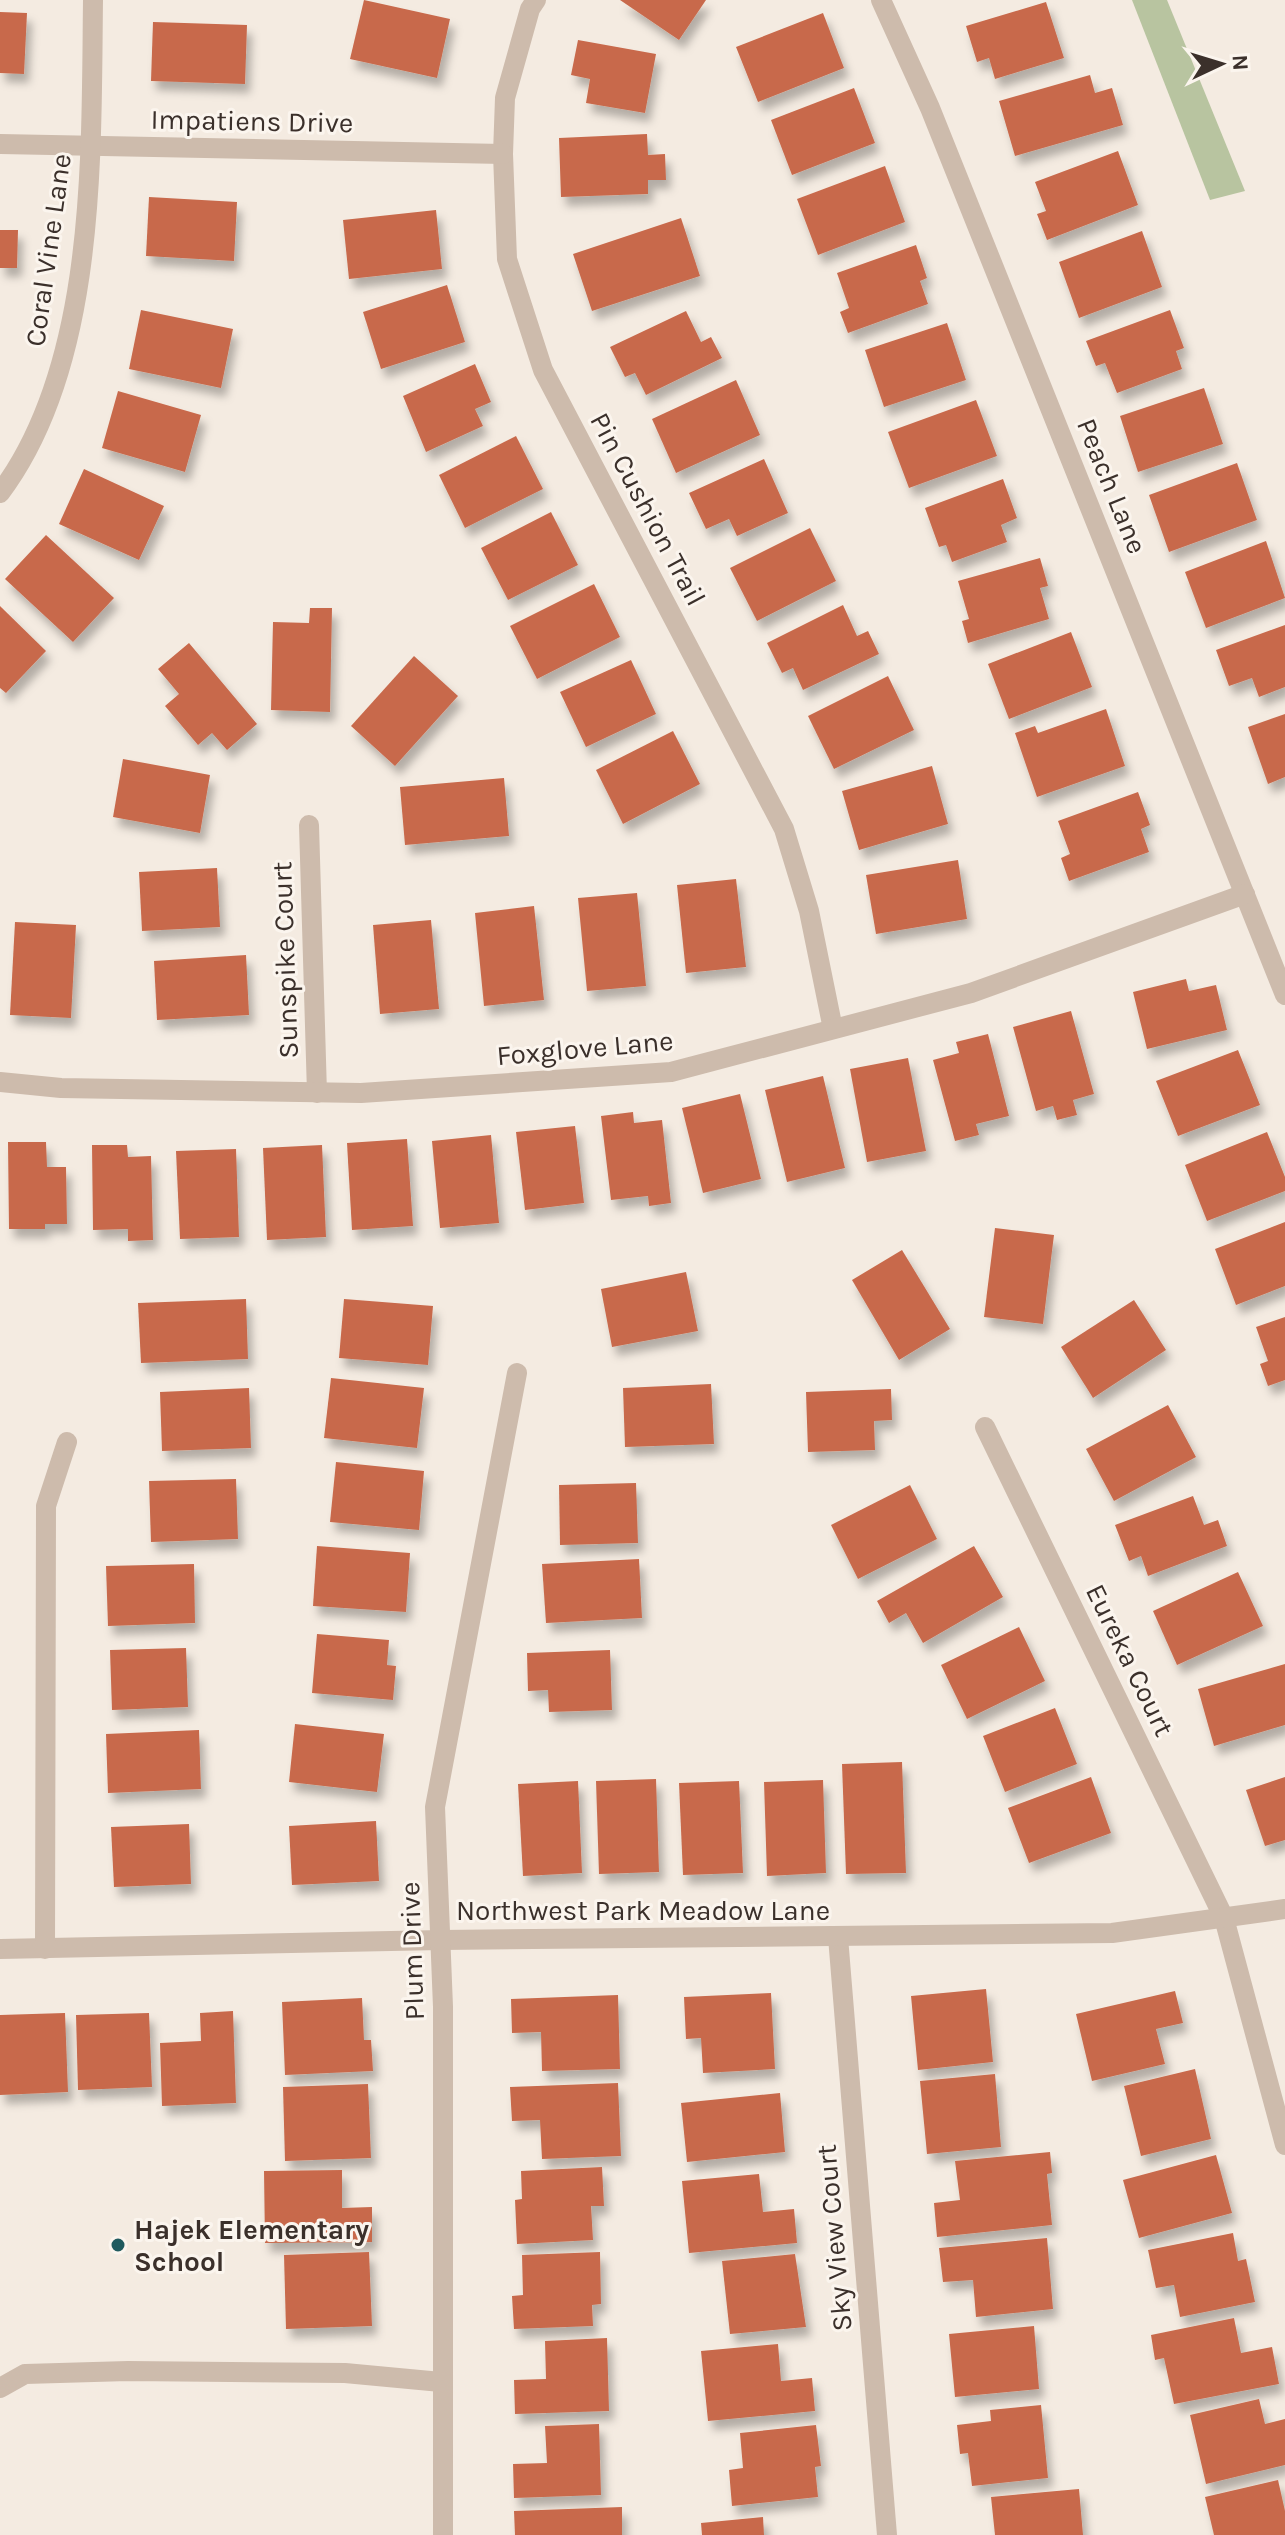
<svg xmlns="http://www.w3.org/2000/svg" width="1285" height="2535" font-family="Karla,sans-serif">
  <defs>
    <filter id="shadow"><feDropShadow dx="5" dy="9" stdDeviation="4" flood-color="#0004"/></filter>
  </defs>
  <rect width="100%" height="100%" fill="#f4ebe1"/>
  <path fill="#b8c4a0" d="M1132 0H1167L1245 191 1210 200Z"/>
  <g fill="#c8694b" filter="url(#shadow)">
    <path d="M364 0 450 19 437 78 350 59Z"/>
    <path d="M620 0H706L679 40Z"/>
    <path d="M1046 2 1064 58 995 79 989 58 977 62 966 26Z"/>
    <path d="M0 12 27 13 24 74 0 73Z"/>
    <path d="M823 13 844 68 758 102 736 47Z"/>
    <path d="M153 22 247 25 245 84 151 81Z"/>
    <path d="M578 40 656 54 645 113 586 103 590 79 571 75Z"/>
    <path d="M1090 75 1095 93 1112 88 1123 125 1015 156 999 101Z"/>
    <path d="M854 88 875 143 792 175 771 120Z"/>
    <path d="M647 134 648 155 665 154 666 180H648V194L561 197 559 138Z"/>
    <path d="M1118 151 1138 205 1047 240 1037 214 1046 211 1035 182Z"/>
    <path d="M885 166 905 222 818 255 797 199Z"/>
    <path d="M149 197 237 202 234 261 146 256Z"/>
    <path d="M436 210 442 269 349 279 343 220Z"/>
    <path d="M681 218 700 276 592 311 573 254Z"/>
    <path d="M0 230H18L17 268H0Z"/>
    <path d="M1142 231 1162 287 1079 318 1059 262Z"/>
    <path d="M916 245 927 278 920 281 928 304 848 333 840 312 849 308 837 273Z"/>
    <path d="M447 285 465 342 381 369 363 312Z"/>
    <path d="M141 310 233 329 221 388 129 369Z"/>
    <path d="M1170 310 1184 348 1176 351 1182 369 1117 393 1105 363 1096 366 1086 341Z"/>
    <path d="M686 311 701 342 711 337 722 358 646 395 635 373 625 377 610 347Z"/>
    <path d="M947 323 966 380 884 407 865 350Z"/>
    <path d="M475 364 491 402 475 409 483 426 426 452 403 396Z"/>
    <path d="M736 380 760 435 676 473 652 419Z"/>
    <path d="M1204 388 1223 444 1138 472 1120 416Z"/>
    <path d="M118 391 201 415 185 472 102 448Z"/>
    <path d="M976 400 997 456 909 488 888 432Z"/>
    <path d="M516 436 543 489 465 528 439 475Z"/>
    <path d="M764 459 788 513 737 536 729 519 706 529 689 493Z"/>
    <path d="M1237 463 1257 520 1169 552 1149 495Z"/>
    <path d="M84 469 164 506 139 560 59 524Z"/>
    <path d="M1003 479 1017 518 1001 525 1007 542 952 562 946 545 939 547 925 508Z"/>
    <path d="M551 512 578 565 508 600 481 548Z"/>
    <path d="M810 528 836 581 757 621 730 568Z"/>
    <path d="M46 535 114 598 73 642 5 579Z"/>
    <path d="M1266 541 1285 598 1206 628 1185 572Z"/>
    <path d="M1040 558 1048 586 1040 588 1049 619 968 643 962 621 969 619 958 581Z"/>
    <path d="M594 584 620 637 537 679 510 626Z"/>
    <path d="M843 605 857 636 868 631 879 654 803 690 793 668 782 673 767 643Z"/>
    <path d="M0 606 46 651 6 693 0 688Z"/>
    <path d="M310 608H332L330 712 271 710 273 622 309 623Z"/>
    <path d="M1285 625V687L1259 697 1252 678 1229 686 1216 650Z"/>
    <path d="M1071 632 1092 687 1009 719 988 664Z"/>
    <path d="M189 643 257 724 227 750 212 733 198 745 165 706 179 694 158 669Z"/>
    <path d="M414 656 458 696 395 766 351 726Z"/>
    <path d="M631 660 656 714 586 747 560 692Z"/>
    <path d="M888 676 914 730 834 769 808 716Z"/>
    <path d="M1106 709 1125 766 1037 797 1015 733 1035 726 1038 733Z"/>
    <path d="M1285 714V777L1268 784 1248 727Z"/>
    <path d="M673 731 700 784 623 824 596 770Z"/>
    <path d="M123 759 210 775 200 833 113 817Z"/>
    <path d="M932 766 948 824 859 850 842 791Z"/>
    <path d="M504 778 509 836 405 845 400 787Z"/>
    <path d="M1138 792 1150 825 1141 829 1149 852 1069 881 1061 858 1070 854 1058 821Z"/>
    <path d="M958 860 967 919 876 934 866 875Z"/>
    <path d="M217 868 220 927 142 931 139 872Z"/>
    <path d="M736 879 746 967 686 973 677 885Z"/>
    <path d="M637 893 646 986 587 991 578 898Z"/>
    <path d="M534 906 544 1000 484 1006 475 913Z"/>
    <path d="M431 920 439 1009 380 1014 373 925Z"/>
    <path d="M15 922 76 925 71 1018 10 1015Z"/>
    <path d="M246 955 249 1015 157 1020 154 961Z"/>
    <path d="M1186 979 1189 991 1216 985 1227 1030 1147 1049 1133 992Z"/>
    <path d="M1071 1011 1094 1094 1073 1100 1077 1115 1057 1120 1053 1106 1036 1111 1013 1027Z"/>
    <path d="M988 1034 1009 1116 976 1124 979 1135 955 1141 933 1060 959 1053 956 1042Z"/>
    <path d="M1238 1050 1260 1105 1178 1136 1156 1081Z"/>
    <path d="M908 1058 926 1151 867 1162 850 1069Z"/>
    <path d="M823 1076 845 1168 787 1182 765 1090Z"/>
    <path d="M740 1094 761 1179 703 1193 682 1108Z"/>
    <path d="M633 1112 634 1123 662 1120 671 1203 649 1206 648 1196 611 1200 601 1116Z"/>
    <path d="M575 1126 584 1203 525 1210 516 1132Z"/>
    <path d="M1267 1132 1285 1177V1191L1207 1221 1185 1165Z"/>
    <path d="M491 1135 499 1223 440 1228 432 1141Z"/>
    <path d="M407 1139 413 1226 352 1230 347 1143Z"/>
    <path d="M8 1142H46L47 1167H66L67 1224H45V1229H9Z"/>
    <path d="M92 1145H127L128 1157 151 1156 153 1240 128 1241V1229L93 1230Z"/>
    <path d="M322 1145 326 1237 267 1240 263 1148Z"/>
    <path d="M236 1149 239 1237 180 1239 176 1151Z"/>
    <path d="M1285 1222V1286L1236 1305 1215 1249Z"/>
    <path d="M995 1228 1054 1235 1043 1324 984 1317Z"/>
    <path d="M902 1250 950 1329 899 1360 852 1280Z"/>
    <path d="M686 1272 698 1331 612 1347 601 1289Z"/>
    <path d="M246 1299 248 1359 141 1363 138 1303Z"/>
    <path d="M344 1299 433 1306 428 1365 339 1358Z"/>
    <path d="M1134 1300 1166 1350 1093 1398 1061 1347Z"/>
    <path d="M1285 1317V1380L1268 1386 1260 1364 1268 1361 1256 1327Z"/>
    <path d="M331 1378 424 1388 417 1448 324 1438Z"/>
    <path d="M711 1384 714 1444 625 1447 623 1388Z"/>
    <path d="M249 1388 251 1448 162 1451 160 1392Z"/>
    <path d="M891 1389 892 1420 874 1421 875 1450 808 1452 806 1392Z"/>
    <path d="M1168 1405 1196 1457 1114 1501 1086 1449Z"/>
    <path d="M336 1462 424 1471 419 1530 330 1522Z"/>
    <path d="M236 1479 238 1539 151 1542 149 1481Z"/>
    <path d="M636 1483 638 1543 560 1545 559 1485Z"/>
    <path d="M910 1485 937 1539 858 1579 831 1525Z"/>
    <path d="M1193 1496 1204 1525 1218 1520 1227 1546 1148 1576 1141 1556 1129 1561 1115 1525Z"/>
    <path d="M317 1546 410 1553 406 1612 313 1606Z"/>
    <path d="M974 1546 1003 1597 923 1643 906 1613 889 1623 877 1601Z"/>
    <path d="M639 1559 642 1618 546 1623 542 1564Z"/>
    <path d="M194 1564 195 1623 108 1626 106 1566Z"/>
    <path d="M1238 1572 1263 1626 1177 1665 1153 1611Z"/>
    <path d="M1019 1627 1045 1681 967 1719 941 1665Z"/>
    <path d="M317 1634 389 1640 387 1665 396 1666 393 1700 312 1693Z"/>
    <path d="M186 1648 188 1707 112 1710 110 1650Z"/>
    <path d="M610 1650 612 1710 549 1712 548 1690 528 1691 527 1653Z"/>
    <path d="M1285 1664V1725L1214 1746 1198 1689Z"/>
    <path d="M1055 1708 1077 1764 1005 1792 983 1736Z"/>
    <path d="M295 1724 384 1734 377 1792 289 1782Z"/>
    <path d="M199 1730 201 1789 108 1793 106 1734Z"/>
    <path d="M902 1762 906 1873 846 1874 842 1764Z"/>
    <path d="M1091 1777 1111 1833 1029 1863 1008 1808Z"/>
    <path d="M1285 1777V1840L1265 1846 1246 1790Z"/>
    <path d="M656 1779 659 1872 599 1874 596 1781Z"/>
    <path d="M823 1780 826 1873 767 1876 764 1782Z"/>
    <path d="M578 1781 582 1873 523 1876 518 1784Z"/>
    <path d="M739 1781 743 1873 683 1875 679 1783Z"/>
    <path d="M376 1821 379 1881 292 1885 289 1826Z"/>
    <path d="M189 1824 191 1884 114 1887 111 1827Z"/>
    <path d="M986 1989 993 2062 918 2070 911 1996Z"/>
    <path d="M1175 1991 1183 2023 1156 2029 1165 2064 1092 2081 1076 2014Z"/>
    <path d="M771 1993 775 2069 703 2073 701 2038 686 2039 684 1997Z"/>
    <path d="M618 1995 620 2069 542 2071 541 2032 512 2033 511 1999Z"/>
    <path d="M362 1998 364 2040H371L373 2071 285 2075 282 2002Z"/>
    <path d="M233 2011 236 2103 162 2106 160 2043 201 2041 200 2013Z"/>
    <path d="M65 2013 68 2092 0 2095V2015Z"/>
    <path d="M149 2013 152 2087 78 2090 76 2015Z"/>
    <path d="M1195 2069 1211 2139 1141 2156 1124 2086Z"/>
    <path d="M995 2074 1001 2147 927 2154 920 2081Z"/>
    <path d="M618 2083 621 2156 542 2159 540 2120 512 2121 510 2087Z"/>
    <path d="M368 2084 371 2158 285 2161 283 2087Z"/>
    <path d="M780 2093 785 2152 687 2162 681 2103Z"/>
    <path d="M1050 2152 1052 2173 1047 2174 1052 2225 937 2237 934 2203 960 2200 955 2161Z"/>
    <path d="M1216 2155 1232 2213 1139 2238 1123 2180Z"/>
    <path d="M602 2167 604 2206H591L593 2240 517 2244 515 2200 522 2199 521 2171Z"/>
    <path d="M342 2170V2208L372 2207V2242L265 2243 264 2171Z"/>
    <path d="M759 2174 763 2212 794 2209 797 2243 689 2253 682 2181Z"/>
    <path d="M1233 2233 1238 2261 1246 2259 1255 2302 1180 2317 1174 2285 1156 2288 1148 2250Z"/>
    <path d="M1047 2238 1053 2309 976 2317 973 2280 943 2282 939 2248Z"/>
    <path d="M369 2252 372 2326 286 2329 284 2255Z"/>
    <path d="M600 2252 601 2304 592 2305 593 2326 514 2329 512 2296 523 2295 522 2255Z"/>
    <path d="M795 2254 806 2327 730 2334 722 2261Z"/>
    <path d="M1234 2318 1241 2353 1272 2347 1279 2384 1174 2404 1164 2358 1155 2360 1151 2335Z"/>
    <path d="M1034 2326 1039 2389 955 2397 949 2334Z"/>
    <path d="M607 2338 609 2411 515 2414 514 2380 546 2379 545 2341Z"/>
    <path d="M778 2344 781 2381 812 2378 815 2411 708 2421 701 2351Z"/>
    <path d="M1259 2399 1265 2424 1285 2419V2465L1206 2484 1190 2415Z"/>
    <path d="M1041 2405 1048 2478 972 2486 968 2453 960 2454 957 2425 991 2421 990 2410Z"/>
    <path d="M599 2424 601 2495 514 2498 513 2464 547 2463 545 2426Z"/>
    <path d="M816 2425 821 2466 815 2467 818 2497 732 2506 729 2470 743 2468 740 2433Z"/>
    <path d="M1278 2480 1285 2511V2535H1214L1205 2497Z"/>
    <path d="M1079 2489 1083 2535H995L991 2497Z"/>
    <path d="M622 2507V2535H515L514 2511Z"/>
    <path d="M763 2517 764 2535H702L701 2523Z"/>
  </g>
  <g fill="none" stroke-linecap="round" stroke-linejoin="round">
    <g stroke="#cdbbac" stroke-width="20">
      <path d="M536 0 530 9 505 98 503 154 507 259 543 370 784 829 809 911 833 1029"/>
      <path d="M881 0 930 108 1285 995"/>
      <path d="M0 144 503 154"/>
      <path d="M0 493C97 364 91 156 93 0"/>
      <path d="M309 825 317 1093"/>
      <path d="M0 1082 61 1088 361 1093 671 1072 971 993 1245 894"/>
      <path d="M985 1427 1224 1918 1285 2145"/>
      <path d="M838 1937 887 2535"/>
      <path d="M0 1949 441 1940 1112 1933 1285 1909"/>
      <path d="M45 1949 46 1506 67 1442"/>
      <path d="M0 2388 25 2374 128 2371 345 2373 441 2382"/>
      <path d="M443 2535V2007L435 1807 517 1373"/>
    </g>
  </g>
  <circle fill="#1f5a5e" stroke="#fbf5ee" stroke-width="3" cx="118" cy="2245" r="8"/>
  <g text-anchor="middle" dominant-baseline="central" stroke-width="6" stroke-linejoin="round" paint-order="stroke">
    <g font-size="28" fill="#3b302b" stroke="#fbf5ee">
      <text transform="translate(252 121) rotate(1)">Impatiens Drive</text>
      <text transform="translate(48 250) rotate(-82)">Coral Vine Lane</text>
      <text transform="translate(1112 486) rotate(68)">Peach Lane</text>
      <text transform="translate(648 509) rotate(62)">Pin Cushion Trail</text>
      <text transform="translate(285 960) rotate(-92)">Sunspike Court</text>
      <text transform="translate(585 1048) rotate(-5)">Foxglove Lane</text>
      <text transform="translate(1130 1660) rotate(64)">Eureka Court</text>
      <text x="643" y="1910">Northwest Park Meadow Lane</text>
      <text transform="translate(412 1951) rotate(-92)">Plum Drive</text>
      <text transform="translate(834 2238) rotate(-95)">Sky View Court</text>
    </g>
    <g font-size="28" font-weight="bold" fill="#3b302b" stroke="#fbf5ee" text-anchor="start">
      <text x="134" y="2229">Hajek Elementary<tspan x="134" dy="32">School</tspan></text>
    </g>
  </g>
  <g transform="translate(1221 64) rotate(86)" stroke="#fbf5ee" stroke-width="6" paint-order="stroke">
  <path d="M0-6L14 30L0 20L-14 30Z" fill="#3b302b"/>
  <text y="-12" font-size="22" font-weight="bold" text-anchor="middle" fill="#3b302b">N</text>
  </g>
</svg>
